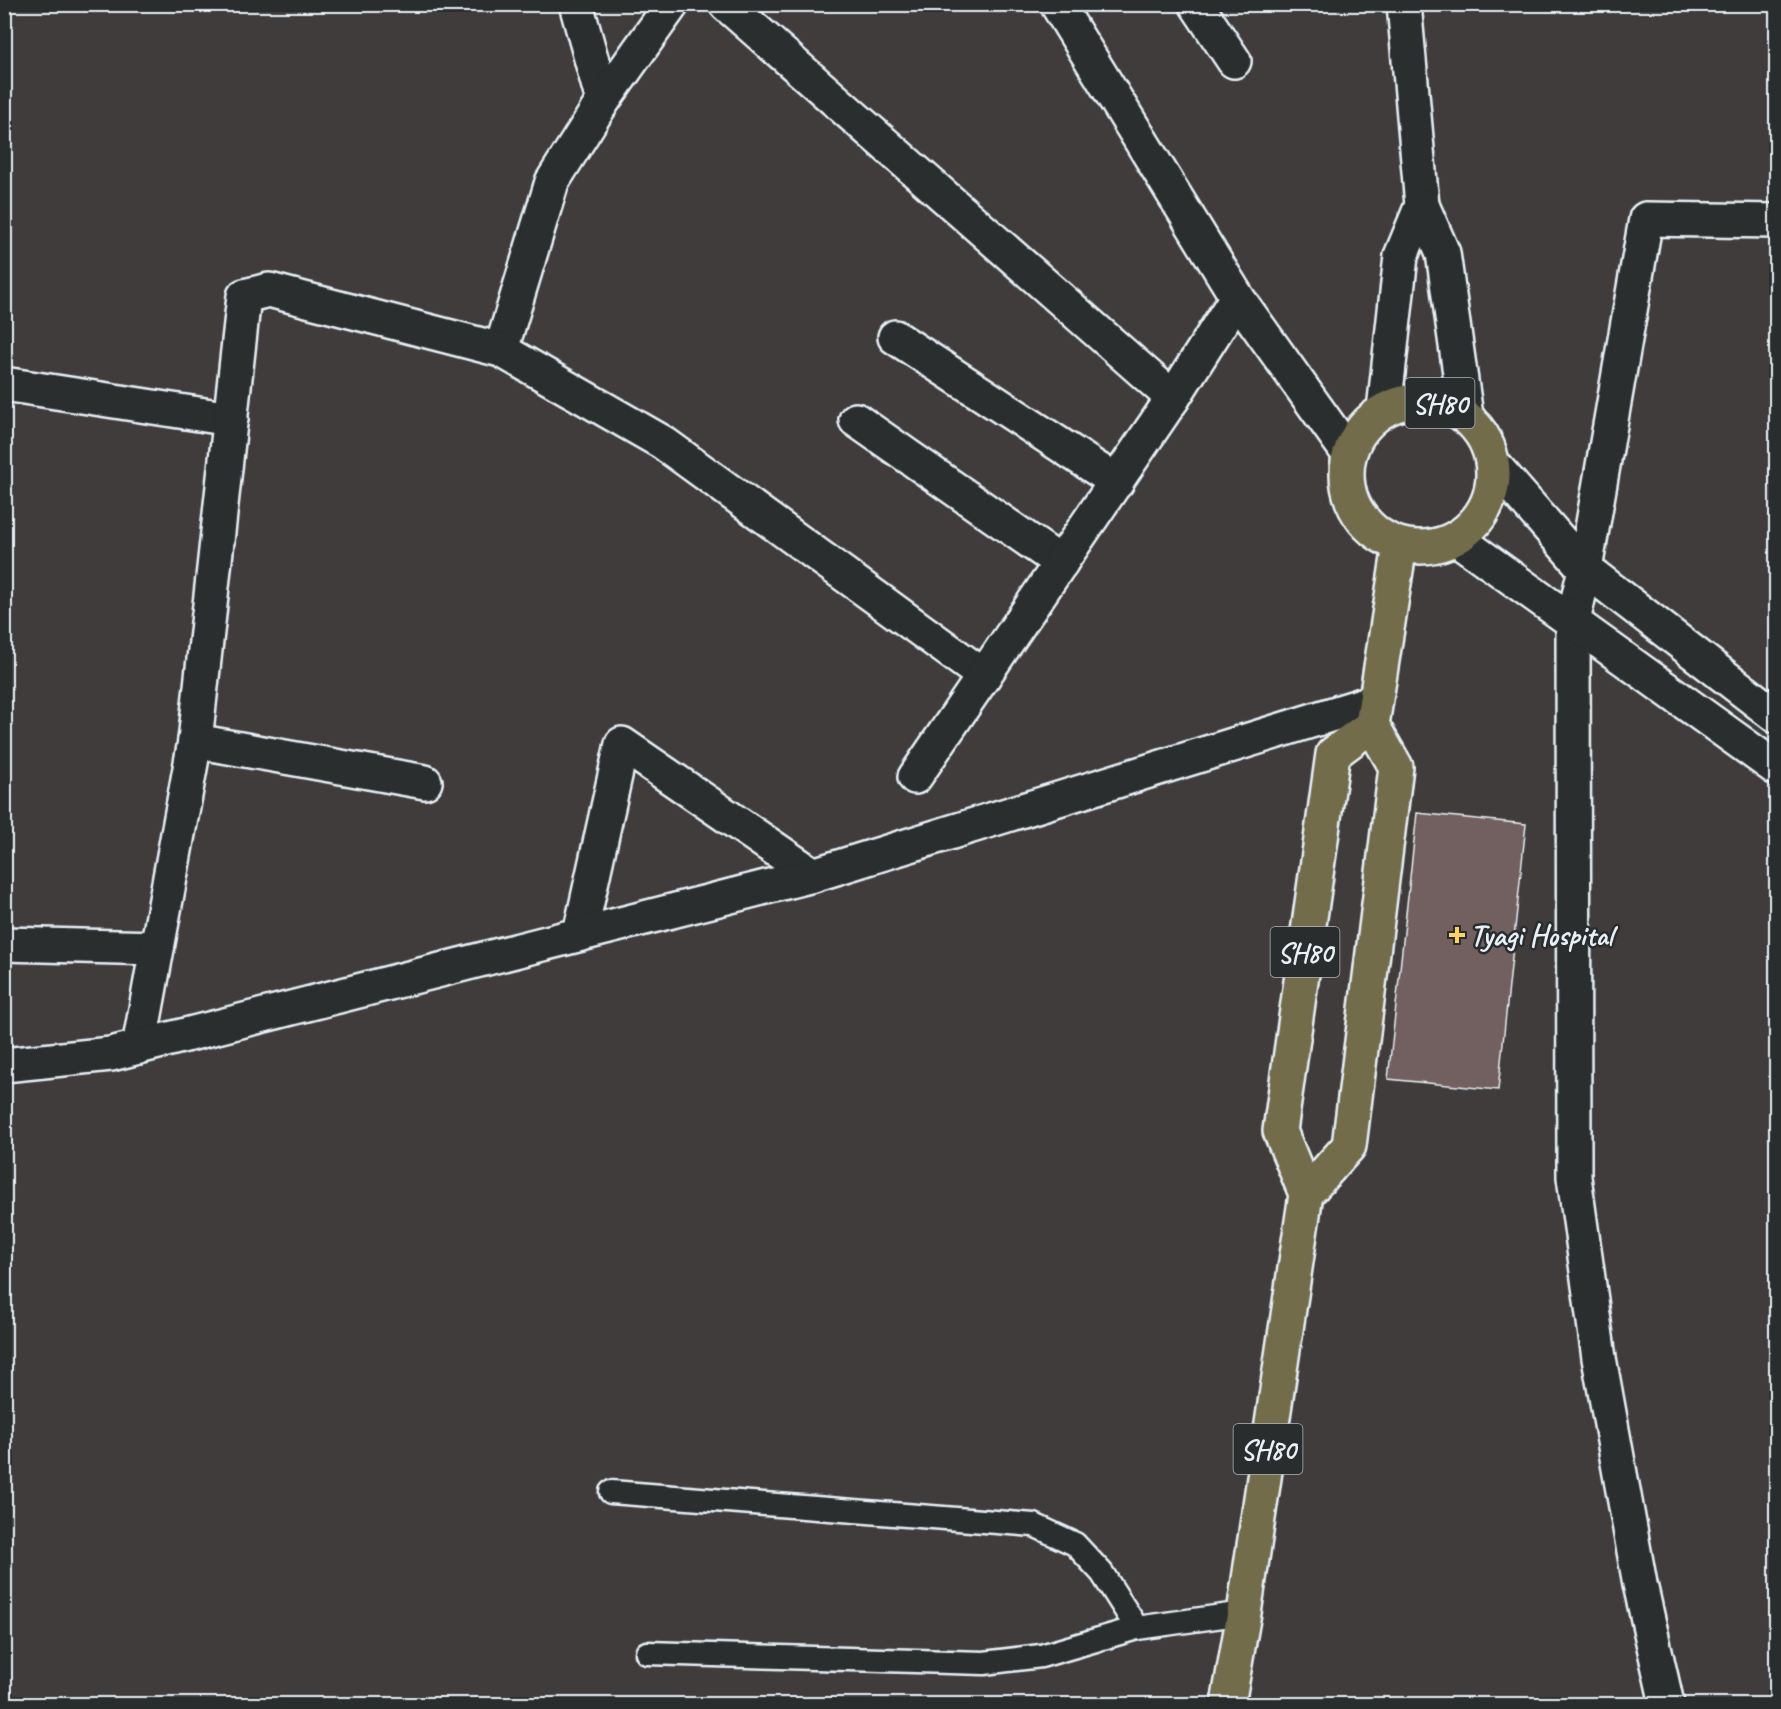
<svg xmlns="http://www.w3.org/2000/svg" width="1781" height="1709" font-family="Caveat,sans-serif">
  <rect width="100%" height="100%" fill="#403c3c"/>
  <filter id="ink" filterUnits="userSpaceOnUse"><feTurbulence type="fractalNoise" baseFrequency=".0167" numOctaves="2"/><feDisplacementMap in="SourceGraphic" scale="12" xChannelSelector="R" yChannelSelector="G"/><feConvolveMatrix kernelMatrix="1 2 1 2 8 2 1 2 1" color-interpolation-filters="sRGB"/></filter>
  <g filter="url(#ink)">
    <path fill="#725f5e" stroke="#e8f1f8" stroke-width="1.5" d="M1417 813 1526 824 1498 1090 1388 1079Z"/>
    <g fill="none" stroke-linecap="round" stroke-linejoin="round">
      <defs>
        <g id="service">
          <path d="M611 1492 1034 1525 1075 1544 1102 1573 1137 1628"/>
          <path d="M647 1653 984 1663 1041 1656 1137 1628 1244 1613"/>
        </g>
        <g id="minor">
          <path d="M576 4 603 101"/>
          <path d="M726 4 1173 398"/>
          <path d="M1196 4 1234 61"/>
          <path d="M895 337 1117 482"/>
          <path d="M501 350 552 182 603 101 672 4"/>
          <path d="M4 384 231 419"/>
          <path d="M856 420 1061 563"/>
          <path d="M195 741 244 296 269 290 501 350 662 442 984 676"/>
          <path d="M915 777 1173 398 1237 297"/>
          <path d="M580 934 622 744 813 875"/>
          <path d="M4 944 157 948"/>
          <path d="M139 1047 195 741 425 782"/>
          <path d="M1667 1704 1640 1584 1599 1358 1574 1177 1573 621 1585 569 1646 219 1776 221"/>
        </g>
        <g id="tertiary">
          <path d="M1057 4 1237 297 1349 454"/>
          <path d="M1494 465 1585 569 1776 716"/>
          <path d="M1456 538 1776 768"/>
          <path d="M4 1065 111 1054 813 875 1375 701"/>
        </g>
        <g id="secondary">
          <path d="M1404 4 1422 205 1443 253 1466 416"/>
          <path d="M1384 410 1401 256 1422 205"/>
        </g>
        <g id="primary">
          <circle cx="1420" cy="474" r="73"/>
          <path d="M1306 1194 1349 1146 1396 767 1372 725 1400 545"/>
          <path d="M1228 1704 1244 1613 1306 1194 1280 1131 1333 754 1372 725"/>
        </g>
      </defs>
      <use href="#service" stroke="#e8f1f8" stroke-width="27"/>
      <use href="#minor" stroke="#e8f1f8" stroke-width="38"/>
      <use href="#tertiary" stroke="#e8f1f8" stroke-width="38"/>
      <use href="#secondary" stroke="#e8f1f8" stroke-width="38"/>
      <use href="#primary" stroke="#e8f1f8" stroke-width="38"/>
      <use href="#service" stroke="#2a2d2e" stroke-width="22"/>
      <use href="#minor" stroke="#2a2d2e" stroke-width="33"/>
      <use href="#tertiary" stroke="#2a2d2e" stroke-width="33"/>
      <use href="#secondary" stroke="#2a2d2e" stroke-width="33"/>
      <use href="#primary" stroke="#726c4b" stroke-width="33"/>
    </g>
  </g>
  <path fill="#ffd166" stroke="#2a2d2e" stroke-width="2" d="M1454 926h6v6h6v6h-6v6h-6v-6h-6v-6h6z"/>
  <g text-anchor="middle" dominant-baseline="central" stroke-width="5" stroke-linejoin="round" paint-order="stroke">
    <g fill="#2a2d2e" stroke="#afb6bb" stroke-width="1.5">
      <rect x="1405.5" y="378" width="69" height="50" rx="4.5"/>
      <rect x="1270.5" y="927" width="69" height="50" rx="4.5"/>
      <rect x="1233.5" y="1424" width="69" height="50" rx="4.5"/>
    </g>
    <g font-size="28" font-weight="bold" fill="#e8f1f8">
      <text x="1440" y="403">SH80</text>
      <text x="1305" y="952">SH80</text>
      <text x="1268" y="1449">SH80</text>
    </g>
    <g font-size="30" font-weight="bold" fill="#e8f1f8" stroke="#2a2d2e" text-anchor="start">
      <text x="1470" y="935">Tyagi Hospital</text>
    </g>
  </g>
  <rect width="1781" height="1709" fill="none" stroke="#2a2d2e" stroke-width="24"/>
  <rect x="12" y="12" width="1757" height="1685" fill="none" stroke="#e8f1f8" stroke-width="2" filter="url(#ink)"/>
</svg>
